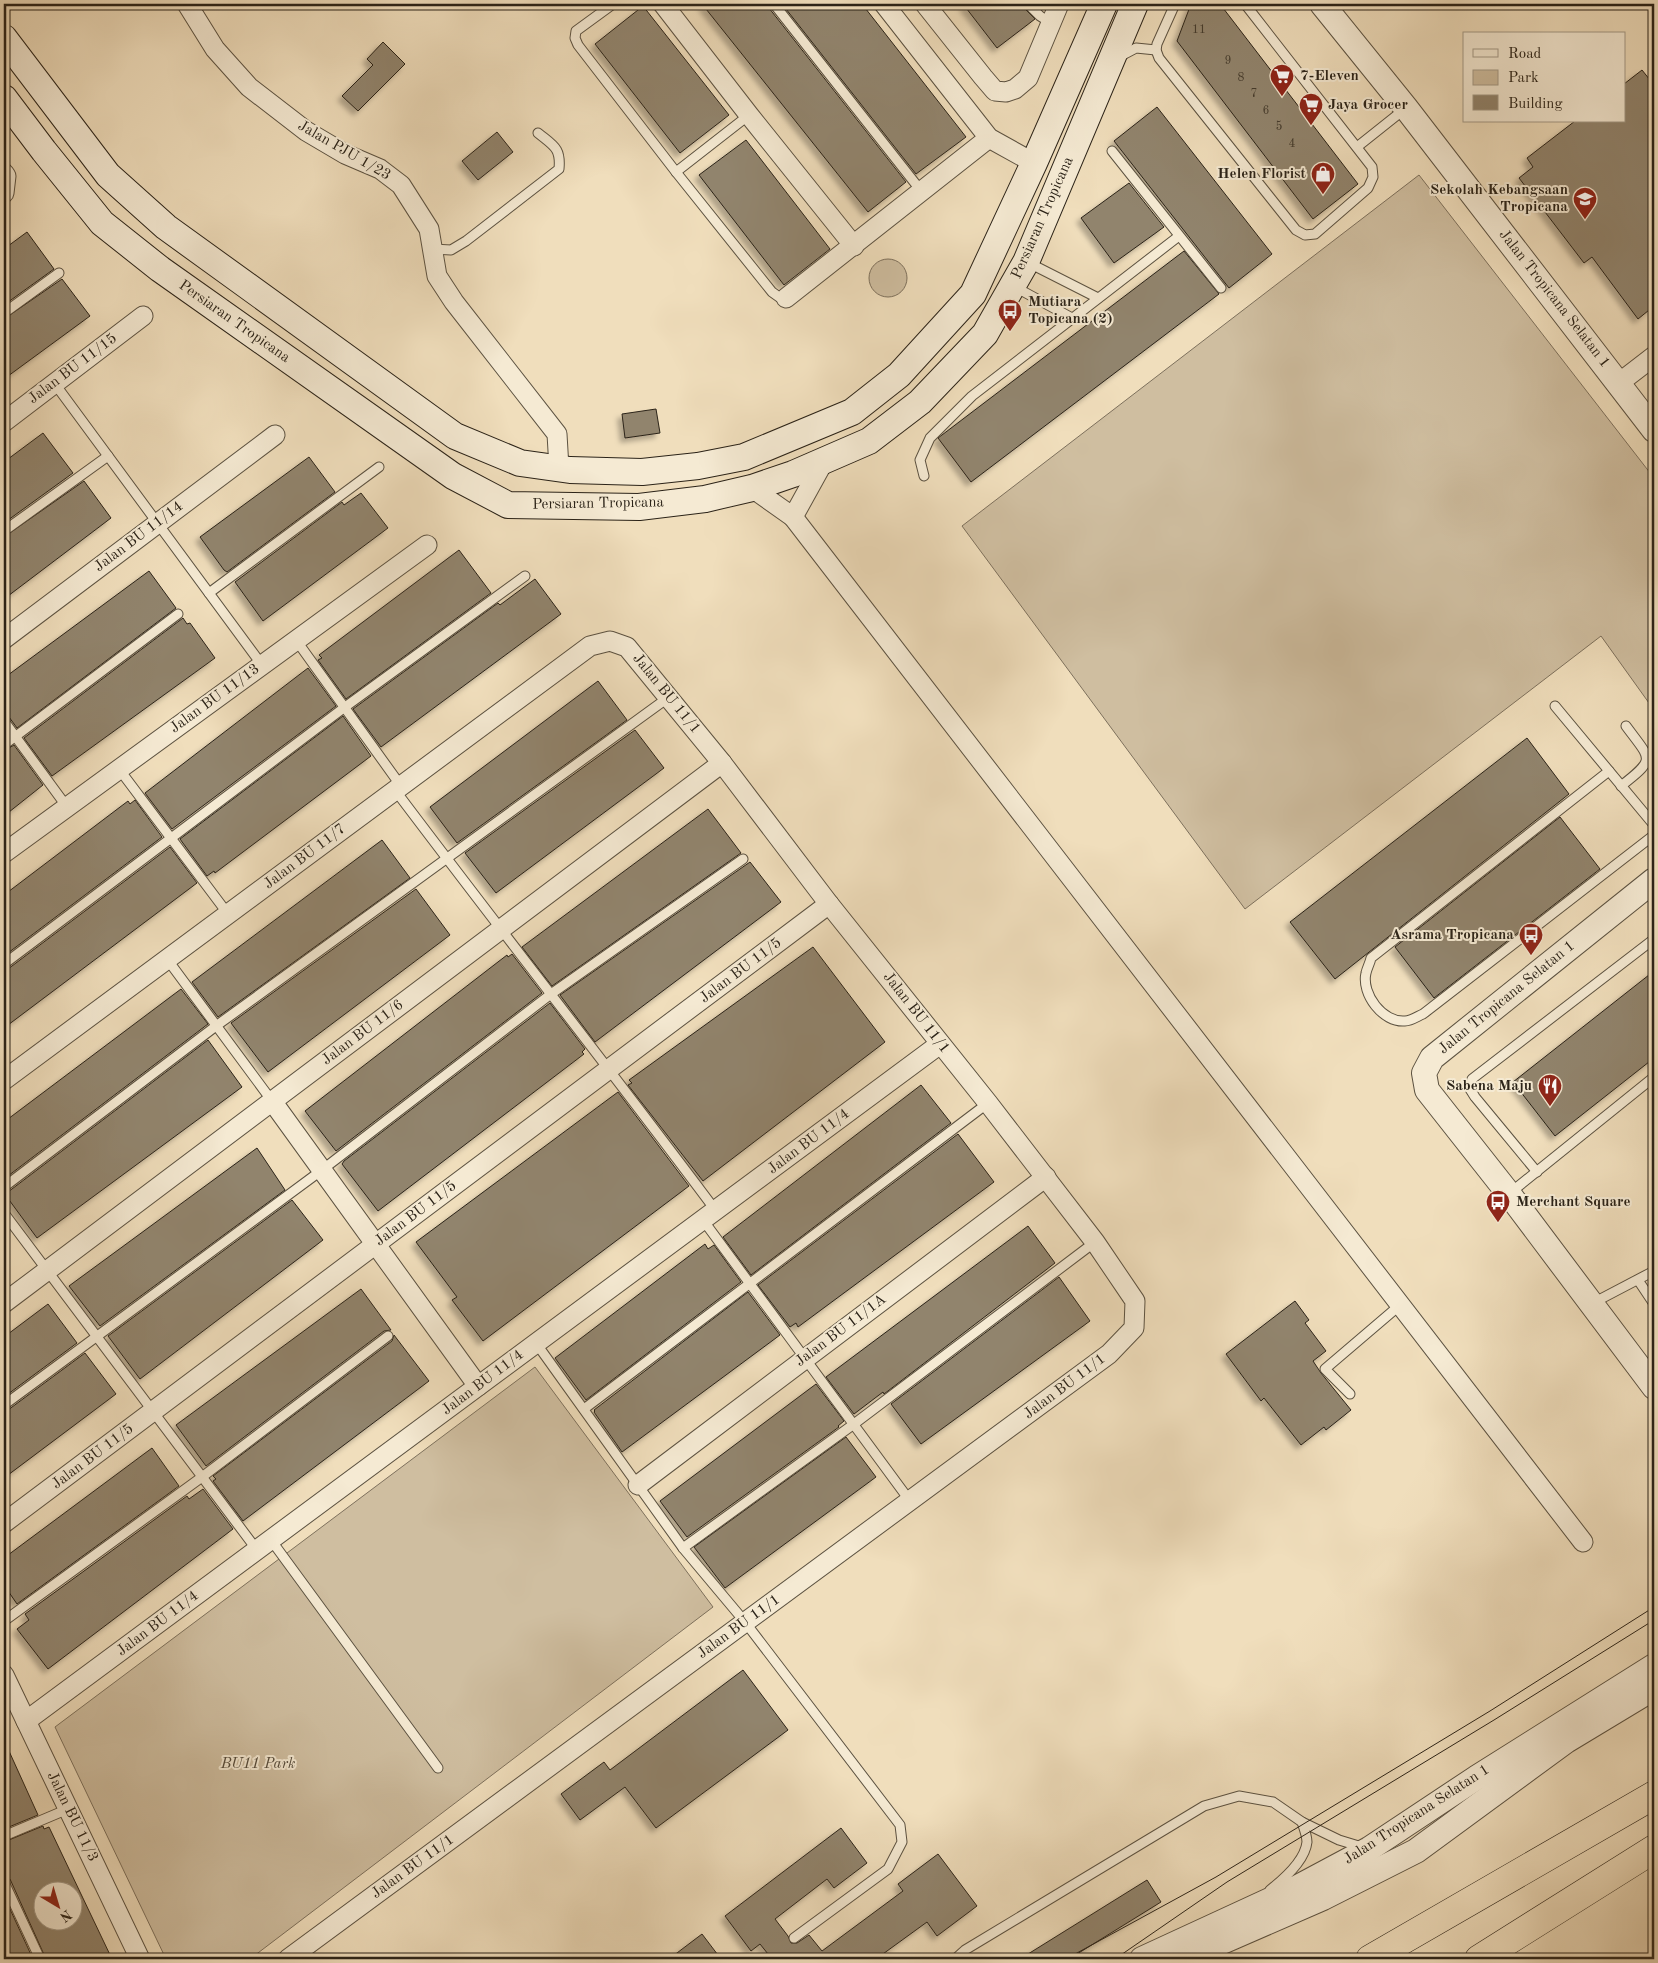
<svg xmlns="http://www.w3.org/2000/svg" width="1658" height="1963" font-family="'Old Standard TT',serif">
  <defs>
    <filter id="shadow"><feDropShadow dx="-4.5" dy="4.5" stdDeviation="2.5" flood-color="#0004"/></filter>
  </defs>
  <rect width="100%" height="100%" fill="#f0debc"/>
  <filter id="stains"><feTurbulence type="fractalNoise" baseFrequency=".004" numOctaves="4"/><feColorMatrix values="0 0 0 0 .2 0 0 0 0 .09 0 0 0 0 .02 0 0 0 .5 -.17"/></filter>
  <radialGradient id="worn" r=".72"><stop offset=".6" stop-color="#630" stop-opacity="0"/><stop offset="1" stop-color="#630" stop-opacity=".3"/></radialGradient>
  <g fill="#cfbea0" stroke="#7d705c">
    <path d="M1419 175 1654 478V710L1601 636 1245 909 962 526Z"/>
    <circle cx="888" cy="278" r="19"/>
    <path d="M535 1367 713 1607 250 1959H166L55 1727Z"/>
  </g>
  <g fill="#91846d" stroke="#2b2318" fill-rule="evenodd" filter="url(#shadow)">
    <path d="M702 4H768L769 8 906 182 868 212Z"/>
    <path d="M782 4H862L966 137 916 174Z"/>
    <path d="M963 4H1022L1024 8 1035 19 997 48Z"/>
    <path d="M1191 4H1220L1358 184 1313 219 1177 41Z"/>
    <path d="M643 6 729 115 680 153 595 44Z"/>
    <path d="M383 42 405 64 358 111 342 96 373 65 367 59Z"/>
    <path d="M1642 70 1654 85V306L1638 319 1592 257 1584 263 1519 178 1533 167 1527 158 1575 121H1624V84Z"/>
    <path d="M1157 107 1272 254 1229 288 1114 141Z"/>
    <path d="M497 132 513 152 478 180 462 161Z"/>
    <path d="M746 140 830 249 784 285 699 175Z"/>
    <path d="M1129 183 1164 227 1114 263 1081 218Z"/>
    <path d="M27 232 54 269 4 305V249Z"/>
    <path d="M1184 251 1219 294 971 482 938 438Z"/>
    <path d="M62 279 90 316 4 379V319Z"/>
    <path d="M656 409 660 433 625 438 622 414Z"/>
    <path d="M43 433 73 473 4 523V462Z"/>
    <path d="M309 457 335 492 227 572 224 570 200 537Z"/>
    <path d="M84 481 111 518 4 599V537Z"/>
    <path d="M361 493 388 528 263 621 235 582 342 502 344 505Z"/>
    <path d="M459 550 491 593 346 699 318 660 322 658 319 655Z"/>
    <path d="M149 571 176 608 17 728 9 717 4 715V678Z"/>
    <path d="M535 579 561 614 381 747 353 709 498 603 500 605Z"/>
    <path d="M183 618 187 624 190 623 215 658 52 776 24 738Z"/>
    <path d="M308 668 336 706 172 829 145 793Z"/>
    <path d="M598 681 627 720 457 843 430 807Z"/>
    <path d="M343 716 371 756 215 873 214 871 207 876 180 839Z"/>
    <path d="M635 730 664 768 496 893 465 853Z"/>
    <path d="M1527 738 1569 794 1335 979 1290 922Z"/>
    <path d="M14 745 43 785 4 816V751Z"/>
    <path d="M135 800 162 837 4 956V895L128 801 130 804Z"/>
    <path d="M708 809 741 853 552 986 522 947Z"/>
    <path d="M1560 817 1600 869 1434 998 1395 947Z"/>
    <path d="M382 840 410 878 218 1017 192 982Z"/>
    <path d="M170 847 197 883 4 1028V970L8 969Z"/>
    <path d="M750 862 781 902 595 1042 560 995Z"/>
    <path d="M416 889 450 935 268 1072 231 1023Z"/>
    <path d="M813 947 885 1042 703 1181 628 1085 632 1083 629 1080Z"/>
    <path d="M512 954 542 993 336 1151 305 1111 507 955 508 957Z"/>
    <path d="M1654 971V1058L1555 1136 1513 1082Z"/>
    <path d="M181 989 208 1024 4 1179V1122Z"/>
    <path d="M550 1003 585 1049 582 1052 584 1054 378 1211 342 1164 344 1161Z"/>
    <path d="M208 1040 242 1087 37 1238 4 1193 8 1192Z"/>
    <path d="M921 1085 951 1123 751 1275 723 1237Z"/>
    <path d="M618 1092 689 1186 483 1341 452 1300 457 1297 416 1242Z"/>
    <path d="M958 1134 994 1182 798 1327 796 1323 790 1327 758 1285Z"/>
    <path d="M257 1148 285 1190 100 1326 69 1286Z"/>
    <path d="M292 1200 323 1240 140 1379 108 1336Z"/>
    <path d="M1028 1226 1055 1263 884 1394 883 1392 854 1414 826 1377Z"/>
    <path d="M705 1244 708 1249 714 1245 741 1282 586 1400 555 1358Z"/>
    <path d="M1059 1277 1090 1321 921 1444 891 1404Z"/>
    <path d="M361 1289 391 1330 384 1331 206 1466 176 1425Z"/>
    <path d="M748 1292 780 1335 622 1452 594 1412 595 1411 594 1410Z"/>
    <path d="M1295 1301 1309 1320 1305 1323 1326 1351 1313 1361 1321 1373 1351 1410 1326 1430 1324 1427 1301 1445 1264 1398 1261 1401 1226 1354Z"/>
    <path d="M48 1304 77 1343 4 1397V1337Z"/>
    <path d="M394 1335 429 1381 243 1521 213 1481 216 1479 213 1476 392 1341Z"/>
    <path d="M85 1353 116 1394 4 1478V1411L8 1410Z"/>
    <path d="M816 1384 844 1421 838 1426 839 1427 687 1537 660 1501Z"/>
    <path d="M846 1437 876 1477 725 1588 694 1547Z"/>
    <path d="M152 1448 179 1486 17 1604 4 1585V1558Z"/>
    <path d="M203 1489 233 1529 48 1669 17 1629 29 1620 25 1614 187 1496 189 1499Z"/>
    <path d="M743 1670 788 1730 656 1828 625 1787 580 1820 561 1794 604 1762 610 1770Z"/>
    <path d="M4 1740 38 1815 4 1829Z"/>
    <path d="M43 1826 44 1829 49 1827 112 1959H46L10 1879 4 1876V1842ZM42 1890H72V1920H42Z"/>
    <path d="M841 1828 867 1863 834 1888 827 1879 775 1919 788 1936 791 1943H797L809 1935 822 1951 903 1891 898 1884 938 1854 977 1906 937 1936 927 1922 876 1959H772L760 1944 751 1951 725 1916Z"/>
    <path d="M1147 1880 1161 1902 1069 1959H1020Z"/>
    <path d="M4 1896 33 1959H4Z"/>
    <path d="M702 1934 721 1959H669Z"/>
  </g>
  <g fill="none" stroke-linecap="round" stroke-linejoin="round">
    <defs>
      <g id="service">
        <path d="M613 4 576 31 575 38 578 45 676 172 772 292 779 297 786 298"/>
        <path d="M774 4 922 192"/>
        <path d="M1028 4 1040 16 1051 23"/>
        <path d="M1175 4 1157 44 1156 50 1159 58 1296 230 1305 235 1315 234 1368 188 1373 177 1372 167 1245 4"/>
        <path d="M1119 57 1136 48 1156 50"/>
        <path d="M1357 147 1406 108"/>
        <path d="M1112 151 1221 288"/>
        <path d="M676 172 749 115"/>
        <path d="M433 249 451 250 466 241 559 169C561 148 554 146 538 133"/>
        <path d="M1029 263 1098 298"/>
        <path d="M1015 287 1072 318"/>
        <path d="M4 313 59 273"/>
        <path d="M55 384 262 665"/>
        <path d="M924 476 920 460 930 438 972 396 1179 236"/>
        <path d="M4 531 108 456"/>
        <path d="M209 593 379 467"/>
        <path d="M296 640 401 786"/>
        <path d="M1555 706 1654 825"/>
        <path d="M4 721 67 807"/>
        <path d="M4 745 178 614"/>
        <path d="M119 769 228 914"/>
        <path d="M1609 771 1371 958C1370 963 1367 968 1366 973 1361 994 1383 1023 1405 1021 1411 1021 1418 1016 1423 1014L1654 835"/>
        <path d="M1621 786C1657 758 1651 760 1626 726"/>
        <path d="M395 790C501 931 610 1069 716 1211"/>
        <path d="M167 959 272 1101"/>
        <path d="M4 964 345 707 525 576"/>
        <path d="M1537 1172 1475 1097 1470 1089 1472 1079 1654 939"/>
        <path d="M4 1187 216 1026 669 697"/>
        <path d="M1510 1193 1654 1077"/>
        <path d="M4 1213 257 1550"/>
        <path d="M703 1220 910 1501"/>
        <path d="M1638 1280 1654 1304"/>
        <path d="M1591 1304 1654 1271"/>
        <path d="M536 1343 683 1548 745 1622 900 1825 902 1842 888 1869 794 1938"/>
        <path d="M1350 1394 1325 1369 1400 1305"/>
        <path d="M4 1405 322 1170 551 994 743 859"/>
        <path d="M584 1409 988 1103"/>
        <path d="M271 1540 438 1768"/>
        <path d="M683 1548 854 1424 1095 1242"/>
        <path d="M4 1621 202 1477 388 1336"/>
        <path d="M4 1836 68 1809"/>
        <path d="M4 1882 40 1959"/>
        <path d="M1270 1890C1284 1879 1305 1861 1307 1842 1307 1836 1304 1828 1302 1822"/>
        <path d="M955 1959 965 1950 1204 1806 1239 1796 1273 1802 1302 1822 1339 1840 1362 1847"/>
      </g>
      <g id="minor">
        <path d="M187 4 215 49 249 87 306 131 345 154 380 169 401 185 429 229 437 276 454 302 557 434 559 468"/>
        <path d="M663 4 749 115 854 246"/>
        <path d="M884 4 989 138 1034 163"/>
        <path d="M925 4 983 77 995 91 1006 92 1015 89 1028 78 1059 4"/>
        <path d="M4 173 6 176 4 193"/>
        <path d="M786 298 989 138"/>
        <path d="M1619 383 1654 356"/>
        <path d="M4 422 143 316"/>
        <path d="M752 488 793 517 824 461"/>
        <path d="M793 517 1583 1542"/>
        <path d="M4 639 275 435"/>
        <path d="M4 853 427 545"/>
        <path d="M4 1080 590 646 610 641 627 647 722 763 829 904 988 1103 1095 1242 1135 1301 1134 1328 1109 1354 288 1959"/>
        <path d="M272 1101 478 1386"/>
        <path d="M4 1303 722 763"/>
        <path d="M638 1485 1046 1177"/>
        <path d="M4 1523 829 904"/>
        <path d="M4 1675 140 1959"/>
        <path d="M26 1721 940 1044"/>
      </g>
      <g id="tertiary">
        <path d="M1322 4 1406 108 1654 430"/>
        <path d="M1654 880 1432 1058 1424 1073 1427 1090 1509 1194 1654 1387"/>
        <path d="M1142 1959 1296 1888 1369 1849 1476 1778 1654 1666"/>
        <path d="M1183 1959 1323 1898 1416 1851 1566 1741 1654 1688"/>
      </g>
      <g id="secondary">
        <path d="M4 38 108 175 166 227 455 436 520 463 570 470 642 472 698 466 744 457 852 412 899 375 973 294 1034 163 1104 4"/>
        <path d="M4 98 44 151 102 223 160 269 453 476 508 505 639 507 705 499 752 488 793 474 869 441 920 402 985 334 1026 262 1135 4"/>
      </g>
      <g id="motorway">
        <path d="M1370 1959 1654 1795"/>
        <path d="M1479 1959 1654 1849"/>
      </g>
    </defs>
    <use href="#service" stroke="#5c5241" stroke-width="11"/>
    <use href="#minor" stroke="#5c5241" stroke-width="21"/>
    <use href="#tertiary" stroke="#5c5241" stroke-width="26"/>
    <use href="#secondary" stroke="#2b2318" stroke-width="28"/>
    <use href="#motorway" stroke="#2b2318" stroke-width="29"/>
    <use href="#service" stroke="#f5ead3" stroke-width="9"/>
    <use href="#minor" stroke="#f5ead3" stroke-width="19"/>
    <use href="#tertiary" stroke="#f5ead3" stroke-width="24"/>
    <use href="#secondary" stroke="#f5ead3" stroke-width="26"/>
    <use href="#motorway" stroke="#f0debc" stroke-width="28"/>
    <g stroke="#2b2318" stroke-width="1">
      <path d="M1066 1959 1216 1877 1490 1711 1654 1607"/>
      <path d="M1115 1959 1227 1882 1494 1720 1654 1620"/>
    </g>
  </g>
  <defs>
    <symbol id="supermarket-pin" viewBox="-11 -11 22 30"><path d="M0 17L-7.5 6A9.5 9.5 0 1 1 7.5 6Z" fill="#8f2418" stroke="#f5ead3"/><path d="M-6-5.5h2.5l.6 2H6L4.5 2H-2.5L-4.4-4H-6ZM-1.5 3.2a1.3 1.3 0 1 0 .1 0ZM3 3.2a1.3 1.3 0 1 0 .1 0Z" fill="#fff"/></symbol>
    <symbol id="shop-pin" viewBox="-11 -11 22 30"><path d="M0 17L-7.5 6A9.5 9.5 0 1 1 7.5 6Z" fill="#8f2418" stroke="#f5ead3"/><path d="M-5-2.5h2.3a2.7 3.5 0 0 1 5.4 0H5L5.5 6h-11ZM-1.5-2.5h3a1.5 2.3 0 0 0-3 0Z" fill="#fff"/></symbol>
    <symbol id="school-pin" viewBox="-11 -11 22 30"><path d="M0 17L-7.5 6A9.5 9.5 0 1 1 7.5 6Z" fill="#8f2418" stroke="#f5ead3"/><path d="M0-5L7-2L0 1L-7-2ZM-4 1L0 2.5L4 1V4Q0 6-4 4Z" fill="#fff"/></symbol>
    <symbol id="bus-pin" viewBox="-11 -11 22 30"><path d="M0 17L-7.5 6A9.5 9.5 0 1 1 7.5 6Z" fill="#8f2418" stroke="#f5ead3"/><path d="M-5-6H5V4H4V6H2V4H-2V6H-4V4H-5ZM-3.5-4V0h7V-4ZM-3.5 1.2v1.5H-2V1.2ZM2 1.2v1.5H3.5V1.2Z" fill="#fff"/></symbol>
    <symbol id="restaurant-pin" viewBox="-11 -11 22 30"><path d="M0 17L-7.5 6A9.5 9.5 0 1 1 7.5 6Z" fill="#8f2418" stroke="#f5ead3"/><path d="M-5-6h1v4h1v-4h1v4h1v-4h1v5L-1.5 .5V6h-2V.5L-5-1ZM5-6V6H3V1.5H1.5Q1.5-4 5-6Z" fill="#fff"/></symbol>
  </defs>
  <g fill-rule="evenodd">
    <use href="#supermarket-pin" x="1268" y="62" width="28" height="38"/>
    <use href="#supermarket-pin" x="1297" y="91" width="28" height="38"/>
    <use href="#shop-pin" x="1309" y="160" width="28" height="38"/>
    <use href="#school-pin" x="1571" y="185" width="28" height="38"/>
    <use href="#bus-pin" x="996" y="297" width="28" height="38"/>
    <use href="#bus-pin" x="1517" y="921" width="28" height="38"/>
    <use href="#restaurant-pin" x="1536" y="1072" width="28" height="38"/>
    <use href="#bus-pin" x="1484" y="1188" width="28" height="38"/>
  </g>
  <g text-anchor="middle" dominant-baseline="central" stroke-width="4" stroke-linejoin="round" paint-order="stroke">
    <g font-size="12" fill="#443b2d">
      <text x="1199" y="30">11</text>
      <text x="1228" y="61">9</text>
      <text x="1241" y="78">8</text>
      <text x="1254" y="94">7</text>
      <text x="1266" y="111">6</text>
      <text x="1279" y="127">5</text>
      <text x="1292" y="144">4</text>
    </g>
    <g font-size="15" font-weight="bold" fill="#2b2318" stroke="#f5ead3" text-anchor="start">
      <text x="1300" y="76">7-Eleven</text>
      <text x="1328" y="105">Jaya Grocer</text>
      <text x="1306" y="174" text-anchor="end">Helen Florist</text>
      <text x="1568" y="190" text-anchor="end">Sekolah Kebangsaan<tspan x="1568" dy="17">Tropicana</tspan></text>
      <text x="1028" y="302">Mutiara<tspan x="1028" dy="17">Topicana (2)</tspan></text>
      <text x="1514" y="935" text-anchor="end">Asrama Tropicana</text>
      <text x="1532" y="1086" text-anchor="end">Sabena Maju</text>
      <text x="1516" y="1202">Merchant Square</text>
    </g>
    <g font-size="15" fill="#2b2318" stroke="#f5ead3">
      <text transform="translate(344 151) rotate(30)">Jalan PJU 1/23</text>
      <text transform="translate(1043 218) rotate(-66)">Persiaran Tropicana</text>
      <text transform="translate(1554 299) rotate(52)">Jalan Tropicana Selatan 1</text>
      <text transform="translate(234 322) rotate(35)">Persiaran Tropicana</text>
      <text transform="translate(73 369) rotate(-37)">Jalan BU 11/15</text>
      <text transform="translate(598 504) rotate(-1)">Persiaran Tropicana</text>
      <text transform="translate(139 537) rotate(-37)">Jalan BU 11/14</text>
      <text transform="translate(666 694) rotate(51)">Jalan BU 11/1</text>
      <text transform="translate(215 699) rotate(-36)">Jalan BU 11/13</text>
      <text transform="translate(305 857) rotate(-37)">Jalan BU 11/7</text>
      <text transform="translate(741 971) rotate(-37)">Jalan BU 11/5</text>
      <text transform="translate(1507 998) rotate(-39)">Jalan Tropicana Selatan 1</text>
      <text transform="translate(916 1013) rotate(52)">Jalan BU 11/1</text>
      <text transform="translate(363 1033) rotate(-37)">Jalan BU 11/6</text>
      <text transform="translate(809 1142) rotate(-37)">Jalan BU 11/4</text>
      <text transform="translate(416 1214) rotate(-37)">Jalan BU 11/5</text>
      <text transform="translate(841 1331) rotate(-37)">Jalan BU 11/1A</text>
      <text transform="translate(483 1383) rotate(-37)">Jalan BU 11/4</text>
      <text transform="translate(1065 1387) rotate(-37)">Jalan BU 11/1</text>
      <text transform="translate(93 1457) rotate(-37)">Jalan BU 11/5</text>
      <text transform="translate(158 1624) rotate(-37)">Jalan BU 11/4</text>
      <text transform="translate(739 1627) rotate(-36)">Jalan BU 11/1</text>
      <text transform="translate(1417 1815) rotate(-33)">Jalan Tropicana Selatan 1</text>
      <text transform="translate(72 1817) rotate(64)">Jalan BU 11/3</text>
      <text transform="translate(413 1867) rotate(-36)">Jalan BU 11/1</text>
    </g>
    <g font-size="15" font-style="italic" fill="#544a3a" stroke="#f5ead3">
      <text x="258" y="1764">BU11 Park</text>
    </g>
  </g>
  <rect width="1658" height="1963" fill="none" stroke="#f0debc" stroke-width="20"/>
  <rect x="5" y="5" width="1648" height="1953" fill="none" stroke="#2b2318" stroke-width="2.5"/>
  <rect x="10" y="10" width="1638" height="1943" fill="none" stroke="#2b2318"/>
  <rect x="1463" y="32" width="162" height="90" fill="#f5ead3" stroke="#a49a88"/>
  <rect x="1473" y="49" width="25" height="8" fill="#f5ead3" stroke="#a49a88"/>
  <text x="1508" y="58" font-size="15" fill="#2b2318">Road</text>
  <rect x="1473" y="70" width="25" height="15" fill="#cfbea0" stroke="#a49a88"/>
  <text x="1508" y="82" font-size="15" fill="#2b2318">Park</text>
  <rect x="1473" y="95" width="25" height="15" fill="#91846d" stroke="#a49a88"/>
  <text x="1508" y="108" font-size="15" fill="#2b2318">Building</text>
  <g transform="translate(58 1906) rotate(142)"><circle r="24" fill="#f5ead3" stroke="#a49a88"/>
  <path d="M0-4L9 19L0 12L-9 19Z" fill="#8f2418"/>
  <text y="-8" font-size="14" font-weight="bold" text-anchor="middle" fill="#2b2318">N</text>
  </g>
  <rect width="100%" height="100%" filter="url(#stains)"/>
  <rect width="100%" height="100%" fill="url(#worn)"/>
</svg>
